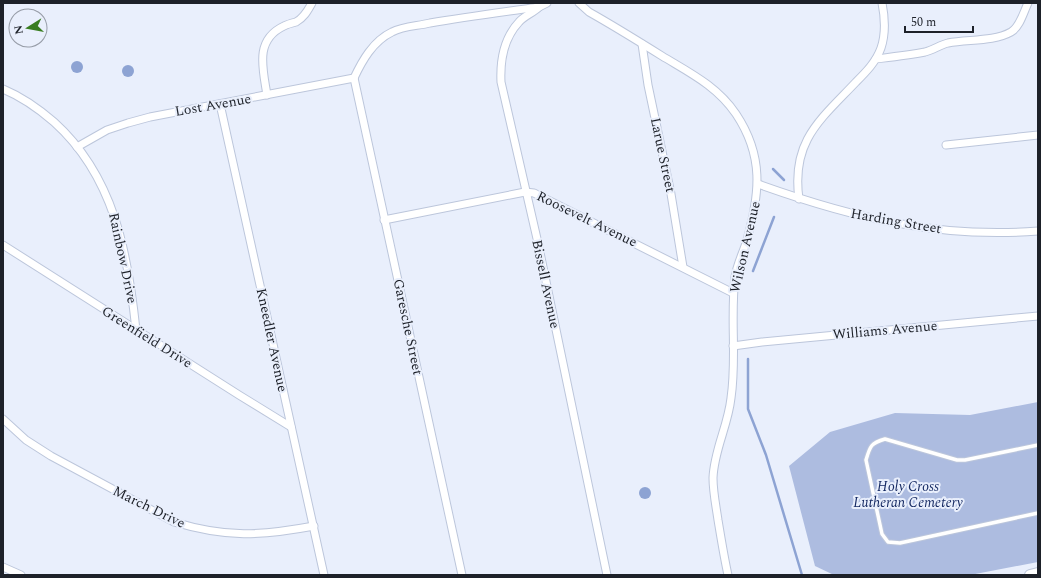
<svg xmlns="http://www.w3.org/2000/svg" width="1041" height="578" font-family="Spectral,serif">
  <rect width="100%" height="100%" fill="#e9effc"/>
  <path fill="#adbce0" d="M1038 402V562L970 575H834L815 566 789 466 830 432 895 413 970 415Z"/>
  <g fill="#8da3d3">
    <circle cx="77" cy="67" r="6"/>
    <circle cx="128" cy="71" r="6"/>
    <circle cx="645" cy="493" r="6"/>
  </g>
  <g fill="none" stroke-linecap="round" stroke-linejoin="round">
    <g stroke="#8da3d3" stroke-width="2.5">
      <path d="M773 169 784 180"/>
      <path d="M753 271 774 217"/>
      <path d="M748 359V409L766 455 802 575"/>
    </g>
    <defs>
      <path id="lane" d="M1038 445 965 460H957L885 439C871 443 870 446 866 460L882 534 888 542 900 543 1038 513"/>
      <g id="street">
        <path d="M579 3 589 12C614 26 638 41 662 56 690 73 717 86 736 114 764 156 760 193 747 240 743 253 737 264 735 277 730 318 737 358 731 398 728 426 714 450 713 478 713 492 716 506 718 520 721 538 724 557 728 575"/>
        <path d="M539 7C533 13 524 16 519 22 504 38 500 61 501 82L538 243 607 575"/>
        <path d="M642 44 648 85 671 194 683 267"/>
        <path d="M876 59C892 57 909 55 925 52 933 50 940 45 948 43 968 39 993 42 1011 32 1020 27 1024 11 1028 3"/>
        <path d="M354 78 462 575"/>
        <path d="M354 78C362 61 373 41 392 32 403 26 418 26 430 23 466 17 503 12 539 7L547 3"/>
        <path d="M3 89C22 97 39 109 54 122 114 176 128 253 136 330"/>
        <path d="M267 95C263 69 254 40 284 26 288 24 292 23 296 22 304 18 308 10 312 3"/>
        <path d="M220 104 324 575"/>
        <path d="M946 145 1038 135"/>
        <path d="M77 147 107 130 128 123 150 117 354 78"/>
        <path d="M758 184C850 217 939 239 1038 231"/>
        <path d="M799 199C791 141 820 120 856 82 866 72 876 62 881 48 886 33 885 18 882 3"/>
        <path d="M384 220 525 192 534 193 733 293"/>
        <path d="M3 245 239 395 291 427"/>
        <path d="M733 346 762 342 1038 316"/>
        <path d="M3 419 26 440 51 456 174 522C227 538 260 536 314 526"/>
        <path d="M3 567 21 575"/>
      </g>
      <path id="secondary" d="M1030 575 1038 573"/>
    </defs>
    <use href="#lane" stroke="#bcc6db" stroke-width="5.5"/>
    <use href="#street" stroke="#bcc6db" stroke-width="9"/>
    <use href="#secondary" stroke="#bcc6db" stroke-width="12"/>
    <use href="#lane" stroke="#fff" stroke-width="3.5"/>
    <use href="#street" stroke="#fff" stroke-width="7"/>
    <use href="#secondary" stroke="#fff" stroke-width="10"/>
  </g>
  <g text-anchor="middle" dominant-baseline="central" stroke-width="4" stroke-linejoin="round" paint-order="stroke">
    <g font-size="14" fill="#1d2129" stroke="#e9effc">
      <text transform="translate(213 105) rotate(-10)">Lost Avenue</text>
      <text transform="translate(663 155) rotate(78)">Larue Street</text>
      <text transform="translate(587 219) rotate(26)">Roosevelt Avenue</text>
      <text transform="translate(896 221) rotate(10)">Harding Street</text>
      <text transform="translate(745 247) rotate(-77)">Wilson Avenue</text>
      <text transform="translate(123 258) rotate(78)">Rainbow Drive</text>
      <text transform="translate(546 284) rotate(78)">Bissell Avenue</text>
      <text transform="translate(408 327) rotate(78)">Garesche Street</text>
      <text transform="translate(885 330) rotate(-5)">Williams Avenue</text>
      <text transform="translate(147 337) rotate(32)">Greenfield Drive</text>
      <text transform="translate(272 340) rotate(78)">Kneedler Avenue</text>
      <text transform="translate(149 507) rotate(26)">March Drive</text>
    </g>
    <g font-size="14" font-style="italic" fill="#162a63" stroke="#e9effc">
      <text x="908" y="486">Holy Cross<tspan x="908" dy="16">Lutheran Cemetery</tspan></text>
    </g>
  </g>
  <rect width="1041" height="578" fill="none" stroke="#1d2129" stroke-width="8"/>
  <g transform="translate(28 28) rotate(259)"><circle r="19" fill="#e9effc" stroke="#979da8"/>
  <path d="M0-3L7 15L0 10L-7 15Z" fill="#387d20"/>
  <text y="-6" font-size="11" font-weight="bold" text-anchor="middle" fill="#1d2129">N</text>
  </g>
  <path d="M905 26v6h68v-6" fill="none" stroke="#1d2129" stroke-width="2"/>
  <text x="911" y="26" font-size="12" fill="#1d2129" stroke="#e9effc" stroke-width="3" paint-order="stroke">50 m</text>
</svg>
